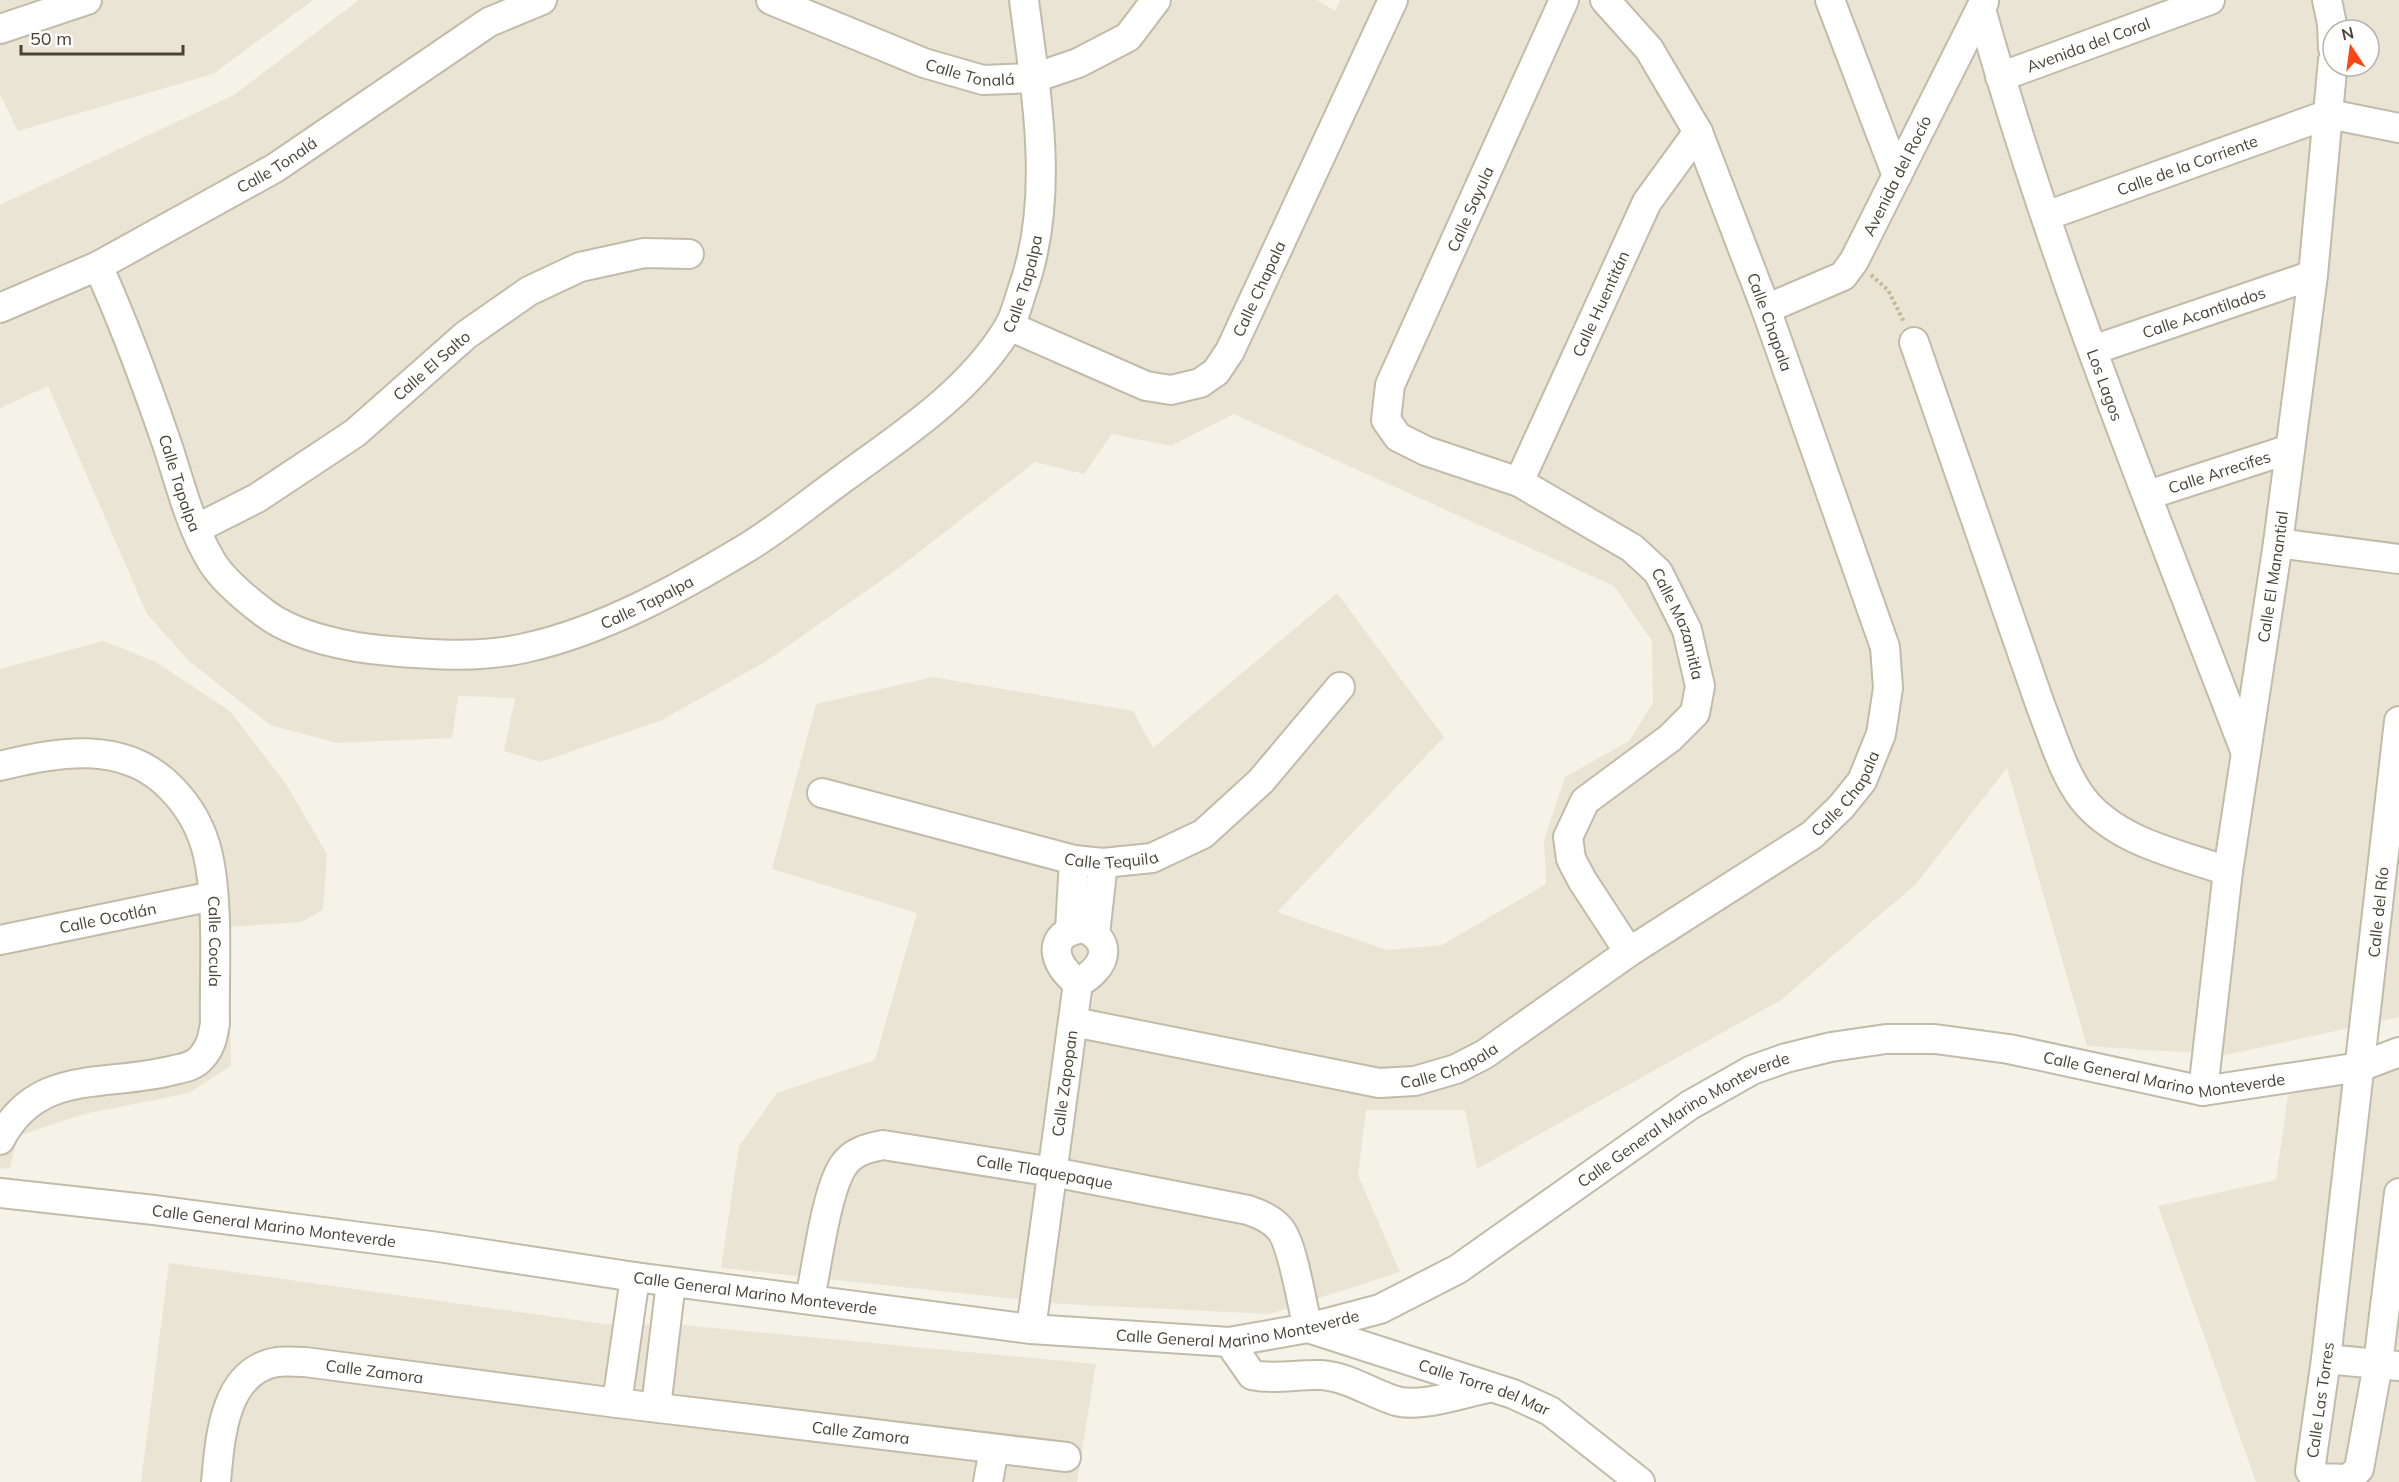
<svg xmlns="http://www.w3.org/2000/svg" width="2399" height="1482" font-family="Mulish,sans-serif">
  <rect width="100%" height="100%" fill="#f5f2e7"/>
  <g fill="#eae4d5" fill-rule="evenodd">
    <path d="M0 0H313L213 74 18 131 0 94Z"/>
    <path d="M359 0H1317L1335 11 1340 0H2399V1017L2226 1055 2087 1046 2007 768 1916 884 1781 1000 1477 1169 1465 1110H1366L1358 1175 1400 1272 1269 1314 1063 1304 721 1268 739 1146 777 1093 875 1060 917 913 772 869 816 704 933 677 1133 711 1153 748 1337 593 1444 737 1277 912 1387 950 1442 945 1546 884 1544 840 1565 777 1629 741 1653 703 1652 641 1614 586 1234 414 1171 446 1112 434 1084 474 1035 462 896 570 765 662 662 720 541 762 504 751 515 698 458 696 452 738 337 743 270 725 189 661 147 614 48 386 0 408V205L234 95ZM2333 30H2369V66H2333Z"/>
    <path d="M103 641 156 662 230 711 286 784 327 854 323 910 301 922 229 927 231 1066 189 1093 84 1114 18 1136 10 1168 0 1169V669Z"/>
    <path d="M2399 1059V1482H2256L2158 1206 2276 1180 2288 1095Z"/>
    <path d="M169 1263 605 1324 683 1325 1096 1364 1077 1482H141Z"/>
  </g>
  <g fill="none" stroke-linecap="round" stroke-linejoin="round">
    <defs>
      <g id="minor">
        <path id="s1" d="M771 0 924 63 983 80 1034 78 1078 63 1128 37 1156 0"/>
        <path id="s2" d="M1564 0 1390 385 1386 420 1398 437 1426 451 1519 482 1632 548 1658 572 1687 630 1700 686 1695 713 1670 738 1585 801 1568 837 1571 859 1582 880 1629 952"/>
        <path d="M1830 0 1897 176"/>
        <path d="M2327 0 2332 24 2333 48"/>
        <path id="s3" d="M1981 9C2052 263 2152 508 2246 753"/>
        <path d="M0 29 87 0"/>
        <path id="s4" d="M2000 77 2210 0"/>
        <path id="s5" d="M2046 216 2329 114 2399 128"/>
        <path id="s6" d="M98 266C124 323 146 383 167 444 180 483 190 526 212 562 223 580 246 599 263 612 295 637 350 648 390 651 435 655 481 658 525 648 603 631 680 588 748 547 782 526 813 500 845 477 904 434 969 392 1008 328 1015 317 1018 303 1022 291 1056 198 1036 95 1024 0"/>
        <path id="s7" d="M0 308 98 266 275 168 489 22 542 0"/>
        <path id="s8" d="M1766 309 1843 276 1854 261 1984 2"/>
        <path id="s9" d="M1009 326 1146 386 1171 390 1200 383 1216 372 1230 351 1393 0"/>
        <path d="M1914 342 2041 707C2053 737 2063 773 2083 799 2117 842 2178 854 2228 871"/>
        <path id="s10" d="M2093 350 2313 275"/>
        <path id="s11" d="M1519 482 1647 202 1698 132"/>
        <path id="s12" d="M2148 495 2290 449"/>
        <path id="s13" d="M196 529 257 498 355 433 466 335 529 291 580 267 644 253 689 254"/>
        <path d="M2278 543 2399 559"/>
        <path d="M2399 721 2326 1359 2310 1471 2315 1478 2348 1479 2359 1469 2378 1364 2399 1193"/>
        <path id="s14" d="M0 766C59 751 125 740 171 788 189 806 202 829 208 855 219 904 214 972 215 1023 213 1036 211 1047 202 1057 195 1066 184 1068 174 1070 107 1088 37 1067 0 1140"/>
        <path id="s15" d="M822 793 1074 860 1103 863 1152 858 1203 834 1261 781 1340 687"/>
        <path d="M1084 928C1116 943 1104 969 1078 983 1053 965 1044 933 1084 928Z"/>
        <path d="M1070 930 1074 860"/>
        <path d="M1095 934 1103 863"/>
        <path id="s16" d="M0 940 213 896"/>
        <path id="s17" d="M1074 1022 1379 1083 1415 1081 1456 1069 1485 1054 1629 952 1812 835 1841 807 1862 781 1881 734 1888 688 1885 647 1766 309 1698 132 1649 49 1605 0"/>
        <path id="s18" d="M2203 1091 2228 871 2278 543 2313 275 2333 60"/>
        <path id="s19" d="M0 1193 154 1210 438 1247 635 1277 1031 1329 1229 1342 1308 1328 1380 1309 1458 1269 1690 1105 1752 1070 1786 1058 1831 1047 1886 1039H1935L2009 1049 2203 1091 2360 1067 2399 1052"/>
        <path id="s20" d="M810 1299C817 1266 826 1192 843 1166 852 1152 867 1148 883 1145L1053 1172 1248 1210C1260 1214 1272 1219 1280 1229 1293 1244 1302 1306 1308 1328L1513 1394 1550 1411 1640 1482"/>
        <path id="s21" d="M1031 1329 1078 983"/>
        <path d="M1229 1342 1252 1375C1275 1380 1298 1374 1321 1375 1349 1377 1370 1393 1396 1401 1421 1408 1463 1393 1488 1388"/>
        <path d="M2326 1359 2399 1366"/>
        <path d="M617 1403 635 1277"/>
        <path d="M656 1407 671 1282"/>
        <path id="s22" d="M216 1482C220 1440 223 1371 277 1362 286 1361 296 1362 305 1362L617 1403 1066 1457"/>
        <path d="M988 1482 994 1449"/>
      </g>
    </defs>
    <use href="#minor" stroke="#c2bba9" stroke-width="32"/>
    <path stroke="#c5b898" stroke-width="4" stroke-dasharray="3 3" stroke-linecap="butt" d="M1871 275 1888 290 1904 322"/>
    <use href="#minor" stroke="#fff" stroke-width="28"/>
  </g>
  <g text-anchor="middle" dominant-baseline="central" stroke-width="4.5" stroke-linejoin="round" paint-order="stroke">
    <g font-size="16" fill="#4a4335" stroke="#fff">
      <text stroke="none"><textPath href="#s4" startOffset="94">Avenida del Coral</textPath></text>
      <text stroke="none"><textPath href="#s1" startOffset="213">Calle Tonalá</textPath></text>
      <text stroke="none"><textPath href="#s7" startOffset="312">Calle Tonalá</textPath></text>
      <text stroke="none"><textPath href="#s5" startOffset="150">Calle de la Corriente</textPath></text>
      <text stroke="none"><textPath href="#s8" startOffset="198">Avenida del Rocío</textPath></text>
      <text transform="translate(1470 209) rotate(-66)">Calle Sayula</text>
      <text stroke="none"><textPath href="#s6" startOffset="1294">Calle Tapalpa</textPath></text>
      <text stroke="none"><textPath href="#s9" startOffset="318">Calle Chapala</textPath></text>
      <text stroke="none"><textPath href="#s11" startOffset="196">Calle Huentitán</textPath></text>
      <text stroke="none"><textPath href="#s10" startOffset="117">Calle Acantilados</textPath></text>
      <text transform="translate(1770 322) rotate(70)">Calle Chapala</text>
      <text stroke="none"><textPath href="#s13" startOffset="288">Calle El Salto</textPath></text>
      <text stroke="none"><textPath href="#s3" startOffset="396">Los Lagos</textPath></text>
      <text stroke="none"><textPath href="#s12" startOffset="75">Calle Arrecifes</textPath></text>
      <text stroke="none"><textPath href="#s6" startOffset="232">Calle Tapalpa</textPath></text>
      <text stroke="none"><textPath href="#s18" startOffset="519">Calle El Manantial</textPath></text>
      <text stroke="none"><textPath href="#s6" startOffset="790">Calle Tapalpa</textPath></text>
      <text stroke="none"><textPath href="#s2" startOffset="830">Calle Mazamitla</textPath></text>
      <text stroke="none"><textPath href="#s17" startOffset="870">Calle Chapala</textPath></text>
      <text stroke="none"><textPath href="#s15" startOffset="298">Calle Tequila</textPath></text>
      <text transform="translate(2378 912) rotate(-84)">Calle del Río</text>
      <text stroke="none"><textPath href="#s16" startOffset="110">Calle Ocotlán</textPath></text>
      <text stroke="none"><textPath href="#s14" startOffset="346">Calle Cocula</textPath></text>
      <text stroke="none"><textPath href="#s17" startOffset="384">Calle Chapala</textPath></text>
      <text stroke="none"><textPath href="#s19" startOffset="2256">Calle General Marino Monteverde</textPath></text>
      <text stroke="none"><textPath href="#s21" startOffset="248">Calle Zapopan</textPath></text>
      <text stroke="none"><textPath href="#s19" startOffset="1752">Calle General Marino Monteverde</textPath></text>
      <text stroke="none"><textPath href="#s20" startOffset="348">Calle Tlaquepaque</textPath></text>
      <text stroke="none"><textPath href="#s19" startOffset="276">Calle General Marino Monteverde</textPath></text>
      <text stroke="none"><textPath href="#s19" startOffset="762">Calle General Marino Monteverde</textPath></text>
      <text stroke="none"><textPath href="#s19" startOffset="1248">Calle General Marino Monteverde</textPath></text>
      <text stroke="none"><textPath href="#s22" startOffset="244">Calle Zamora</textPath></text>
      <text stroke="none"><textPath href="#s20" startOffset="882">Calle Torre del Mar</textPath></text>
      <text transform="translate(2320 1400) rotate(-82)">Calle Las Torres</text>
      <text stroke="none"><textPath href="#s22" startOffset="734">Calle Zamora</textPath></text>
    </g>
  </g>
  <g transform="translate(2351 48) rotate(347)"><circle r="28" fill="#ffffff" stroke="#b7b4ae" stroke-width="1.5"/>
  <path d="M0-4.5L10 22L0 15L-10 22Z" fill="#ff4515"/>
  <text y="-9" font-size="16" font-weight="bold" text-anchor="middle" fill="#4a4335">N</text>
  </g>
  <path d="M21 45v9h162v-9" fill="none" stroke="#4a4335" stroke-width="3"/>
  <text x="30" y="45" font-size="18" fill="#4a4335" stroke="#ffffff" stroke-width="4.5" paint-order="stroke">50 m</text>
</svg>
